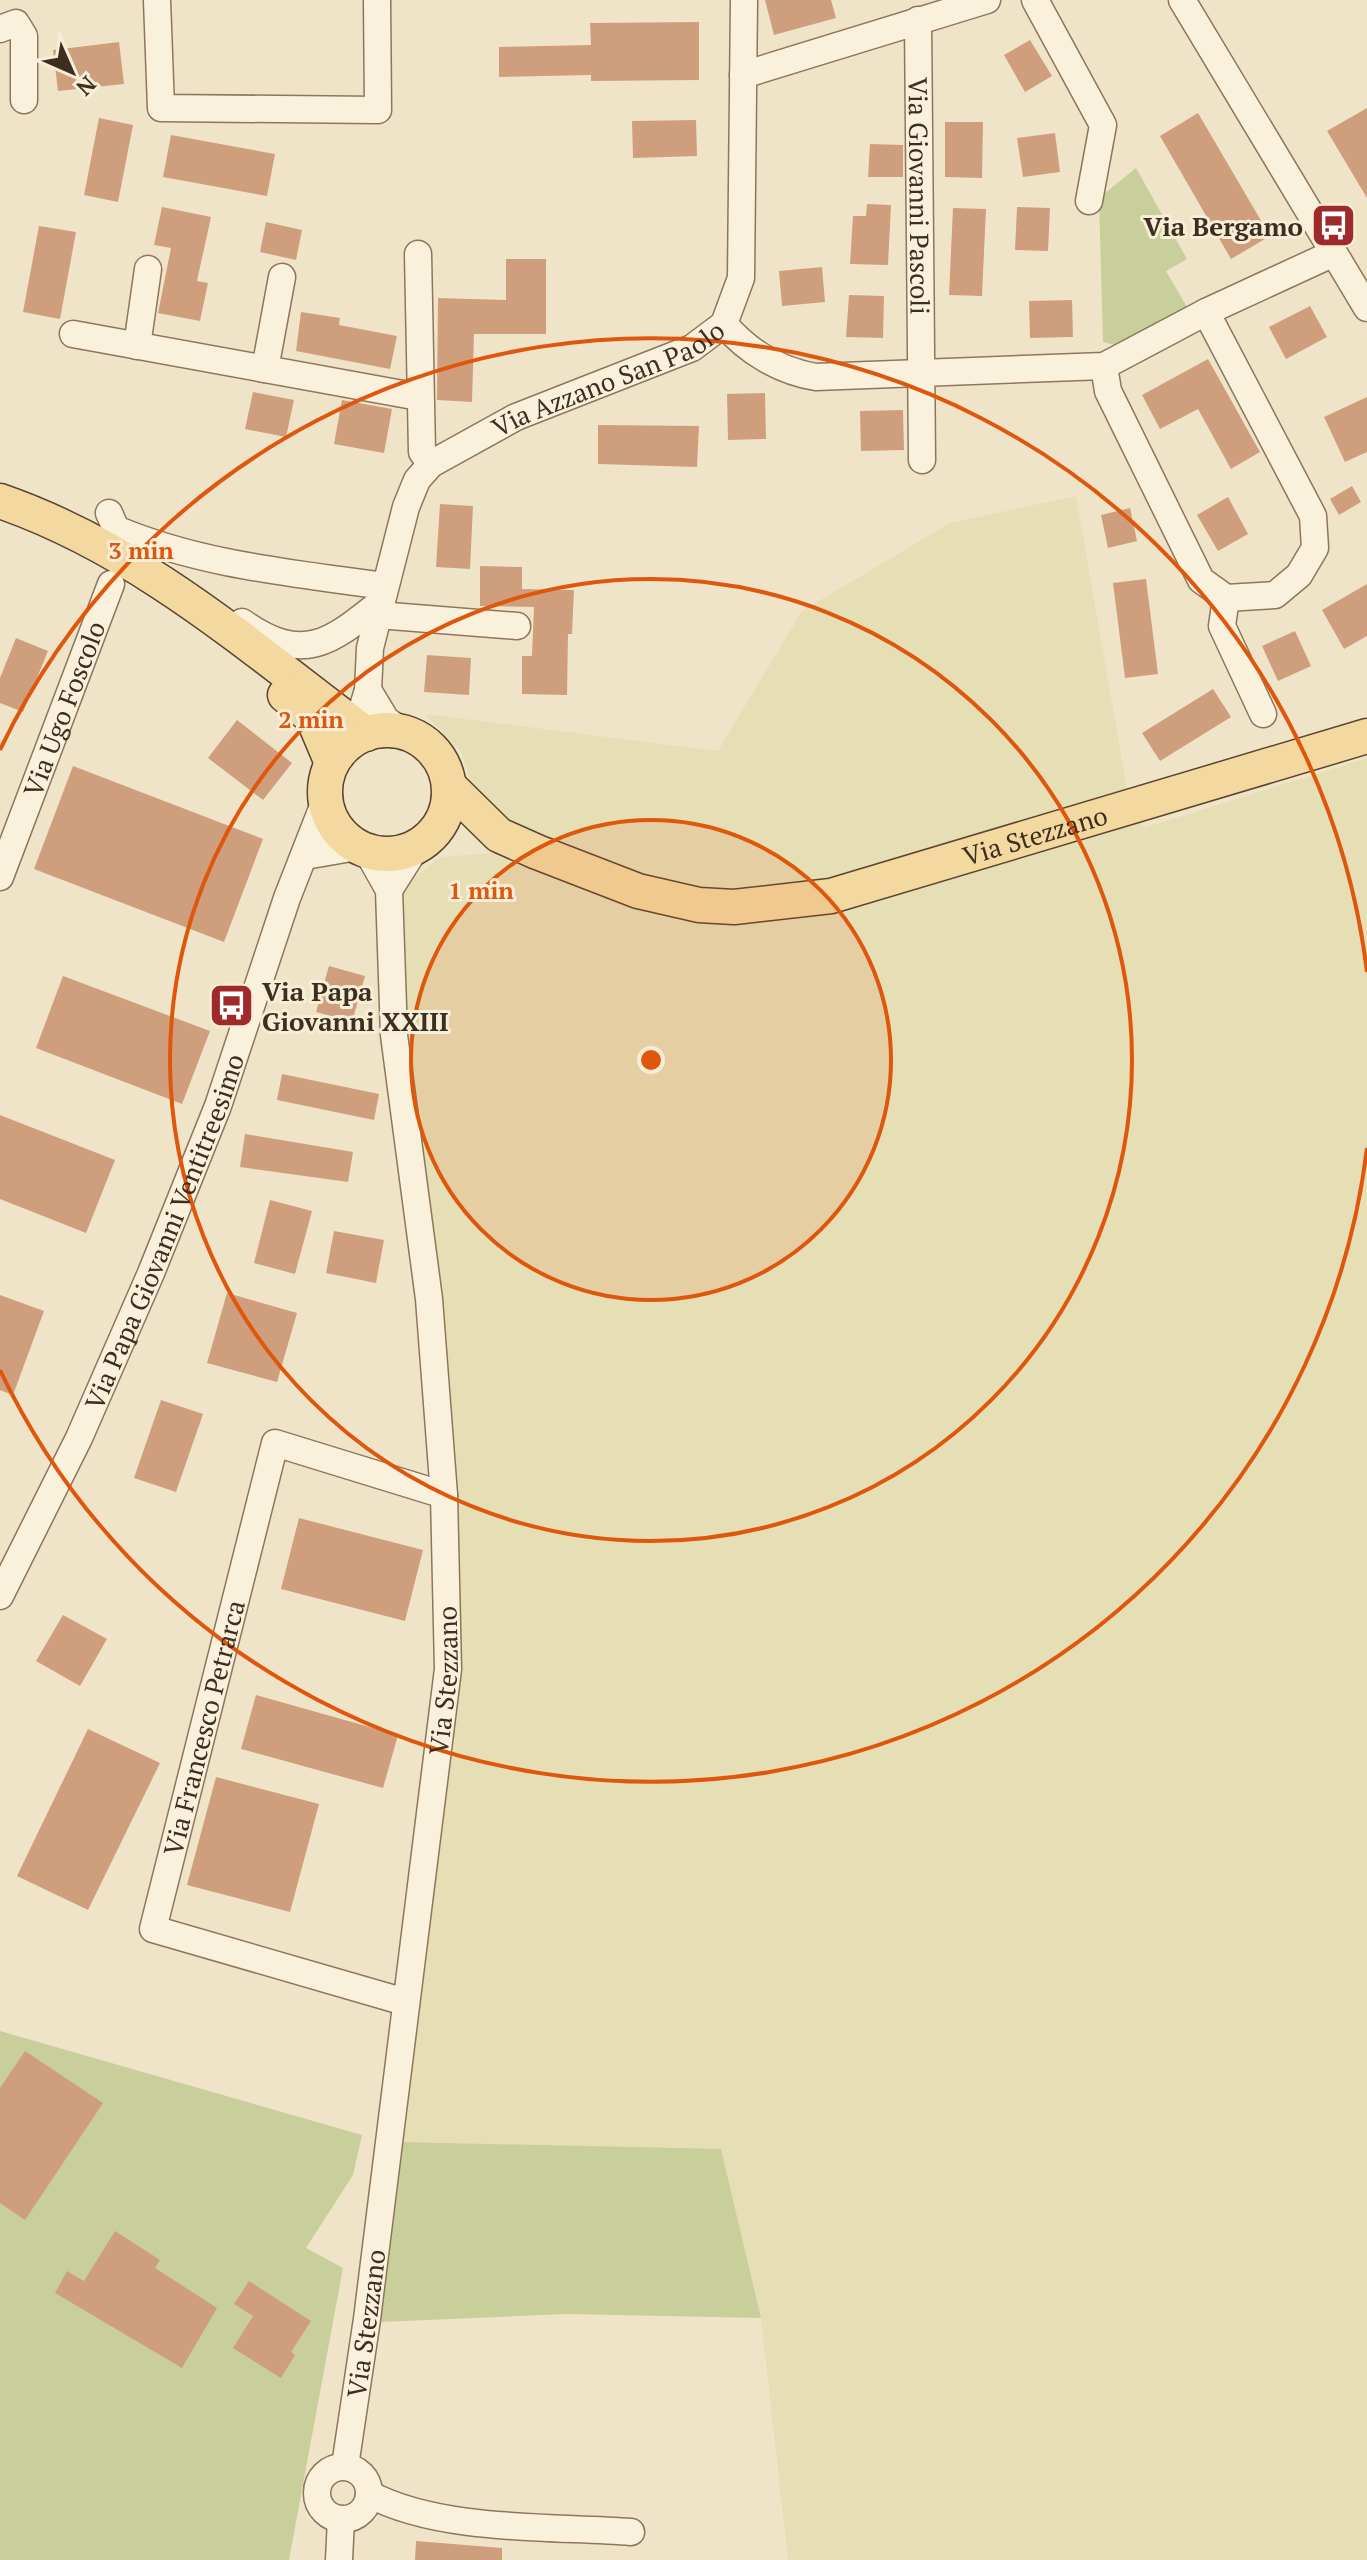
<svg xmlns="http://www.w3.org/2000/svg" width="1367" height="2560" font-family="'PT Serif',serif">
  <rect width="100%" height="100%" fill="#f0e4c8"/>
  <path fill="#e6deb5" d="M1076 496 1127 789 1144 828 1367 758V2560H788L761 2318 721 2150 401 2142 456 1486 442 1295 404 1029 402 888 440 857 495 853 504 818 475 796 461 752 425 714 718 751 802 611 950 523Z"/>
  <g fill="#c9cf9b">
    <path d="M1136 168 1187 259 1166 271 1187 307 1119 346 1103 342 1099 198Z"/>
    <path d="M0 2031 362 2135 353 2175 306 2248 343 2268 289 2560H0Z"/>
    <path d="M401 2142 721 2149 761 2318 567 2314 380 2322Z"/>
  </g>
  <g fill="#cf9f7d">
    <path d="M765 0H831L836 18 774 35Z"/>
    <path d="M699 22V80L591 81V75L499 77V47L591 45 590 23Z"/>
    <path d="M1030 40 1052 76 1025 92 1004 55Z"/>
    <path d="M119 42 124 84 58 91 53 50Z"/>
    <path d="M1367 108V198L1327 131Z"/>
    <path d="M1198 113 1270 236 1231 259 1160 136Z"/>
    <path d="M99 118 133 125 118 202 84 195Z"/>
    <path d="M696 120 697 156 633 158 632 121Z"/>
    <path d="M945 122H983L982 178 945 177Z"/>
    <path d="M1055 133 1060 172 1023 177 1017 138Z"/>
    <path d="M171 135 275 154 267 196 163 177Z"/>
    <path d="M870 144 903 145V177H868Z"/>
    <path d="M867 204 891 205 888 265 850 264 853 216H866Z"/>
    <path d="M162 207 211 217 197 281 208 283 200 321 158 313 171 248 154 245Z"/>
    <path d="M1017 207 1050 208 1048 251 1015 250Z"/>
    <path d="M953 208 986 209 982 296 949 295Z"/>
    <path d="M266 222 302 230 296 260 260 252Z"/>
    <path d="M39 226 76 232 60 319 23 312Z"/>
    <path d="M506 259H546V334H474L472 402 437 400 438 298 506 300Z"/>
    <path d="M822 267 825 302 782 306 779 271Z"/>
    <path d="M849 295 884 296 883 338 846 337Z"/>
    <path d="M1072 300 1073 337 1030 338 1029 301Z"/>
    <path d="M1310 306 1327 337 1286 359 1269 327Z"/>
    <path d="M301 312 340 318 339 325 397 336 390 369 296 351Z"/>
    <path d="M1208 359 1260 452 1231 469 1198 409 1160 429 1142 395Z"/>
    <path d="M253 392 294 400 286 437 245 429Z"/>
    <path d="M765 393 766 439 728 440 727 394Z"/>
    <path d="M1367 397V452L1345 462 1324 417Z"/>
    <path d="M342 400 392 409 384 453 334 444Z"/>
    <path d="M903 410 904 450 861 451 860 411Z"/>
    <path d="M598 425 699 426 697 467 598 464Z"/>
    <path d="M1352 486 1361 502 1339 515 1330 499Z"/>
    <path d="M1228 497 1248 534 1218 551 1197 515Z"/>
    <path d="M440 504 473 506 470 569 436 567Z"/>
    <path d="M1130 508 1137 541 1108 548 1101 515Z"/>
    <path d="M480 566 522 567V589L574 590 572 634H568L567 695 522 694V656H532L534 607 480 606Z"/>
    <path d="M1146 579 1158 674 1125 678 1113 583Z"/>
    <path d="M1367 584V636L1344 649 1322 610Z"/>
    <path d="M1295 631 1311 666 1278 681 1262 646Z"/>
    <path d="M16 638 48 651 23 712 0 703V678Z"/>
    <path d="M427 655 471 658 469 695 424 692Z"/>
    <path d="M1213 689 1231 717 1160 761 1142 733Z"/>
    <path d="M237 720 292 763 263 800 208 758Z"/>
    <path d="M73 766 263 839 224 942 34 869Z"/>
    <path d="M329 966 365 976 352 1022 316 1012Z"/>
    <path d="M63 976 210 1031 182 1104 36 1048Z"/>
    <path d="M282 1074 379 1094 374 1120 277 1100Z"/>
    <path d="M0 1115 115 1160 86 1233 0 1199Z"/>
    <path d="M245 1134 353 1152 348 1182 240 1167Z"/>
    <path d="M270 1200 312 1211 295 1274 254 1263Z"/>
    <path d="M334 1231 384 1240 376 1283 326 1273Z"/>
    <path d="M227 1293 297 1313 277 1382 207 1363Z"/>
    <path d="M0 1295 44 1311 13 1395 0 1390Z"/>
    <path d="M161 1400 203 1414 176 1492 134 1478Z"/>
    <path d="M299 1518 423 1550 405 1621 281 1589Z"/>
    <path d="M63 1615 107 1639 80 1686 36 1661Z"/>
    <path d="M256 1695 398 1735 383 1788 241 1749Z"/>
    <path d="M88 1729 160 1763 88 1910 17 1876Z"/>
    <path d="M216 1777 319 1804 290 1912 187 1885Z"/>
    <path d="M25 2051 103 2103 25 2220 0 2203V2088Z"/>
    <path d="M115 2231 160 2260 155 2268 217 2308 182 2368 55 2293 67 2271 84 2281Z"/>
    <path d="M249 2281 311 2321 291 2352 295 2355 281 2378 233 2348 253 2316 234 2304Z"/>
    <path d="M416 2541 502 2548V2560H415Z"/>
  </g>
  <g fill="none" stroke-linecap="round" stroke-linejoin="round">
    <defs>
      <g id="minor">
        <path d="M157 0 161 108 378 110 377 0"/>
        <path d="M1035 0 1103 125 1089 201"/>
        <path d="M1182 0 1367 308"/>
        <path id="s1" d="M918 20 922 460"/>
        <path d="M0 29 16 23 24 36V100"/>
        <path d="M743 75 987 0"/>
        <path d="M418 254 422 452 431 464"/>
        <path d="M724 324C748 352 780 371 816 377L1104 366 1206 312 1334 253"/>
        <path d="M73 334 419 397"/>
        <path d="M137 346 148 269"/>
        <path d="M1104 366 1108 391 1201 580 1226 598 1275 595 1299 575 1315 548 1313 516 1206 312"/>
        <path d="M265 369 282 277"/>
        <path d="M109 513 116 529C201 565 293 573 384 586"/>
        <path d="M1226 598 1222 626 1263 714"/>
        <path d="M378 615 517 626"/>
        <path d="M242 622C303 665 330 643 382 601"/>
        <path d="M368 690 386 720 404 732"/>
        <path id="s2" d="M370 732 361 713 368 690 370 648 406 507 417 480 431 464 516 417 692 348 724 324 741 278 744 0"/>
        <path d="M305 856 357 847"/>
        <path id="s3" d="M0 877 111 584"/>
        <path d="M389 890 417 846"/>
        <path id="s4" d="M0 1596 79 1438 151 1273 218 1106 287 898 325 801"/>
        <path id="s5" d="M405 2002 153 1929 275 1443 444 1495"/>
        <path id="s6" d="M345 2466 367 2319 448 1669 444 1495 429 1299 394 1035 389 890 367 851"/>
        <circle cx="343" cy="2493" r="26"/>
        <path d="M369 2494C440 2532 552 2526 631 2532"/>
        <path d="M339 2560 341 2519"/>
      </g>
      <g id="major">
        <path d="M0 501C139 549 249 646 366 734"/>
        <path d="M285 695 313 718 332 763"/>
        <circle cx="387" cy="792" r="62"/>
        <path id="s7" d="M449 786 499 835 537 852 638 891 699 905 734 907 831 896 1367 736"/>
      </g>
    </defs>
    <use href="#minor" stroke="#8d765c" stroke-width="29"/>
    <use href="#major" stroke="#5b4430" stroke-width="37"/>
    <use href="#minor" stroke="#faf1dc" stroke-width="26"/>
    <use href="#major" stroke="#f3d9a0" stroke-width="34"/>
  </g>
  <circle cx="651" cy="1060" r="240" fill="#df570d" fill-opacity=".12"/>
  <g fill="none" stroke="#df570d" stroke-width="4">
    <circle cx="651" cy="1060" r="240"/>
    <circle cx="651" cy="1060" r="481"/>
    <path d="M1367 1148A721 721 0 0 1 0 1370M0 750A721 721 0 0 1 1367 972"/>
  </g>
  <defs>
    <symbol id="bus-square" viewBox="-11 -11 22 22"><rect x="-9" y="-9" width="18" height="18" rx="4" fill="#9e2a2b" stroke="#f7eed8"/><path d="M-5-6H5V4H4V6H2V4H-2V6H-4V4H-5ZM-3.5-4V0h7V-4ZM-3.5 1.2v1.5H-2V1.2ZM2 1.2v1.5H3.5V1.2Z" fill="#fff"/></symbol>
  </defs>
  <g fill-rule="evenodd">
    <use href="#bus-square" x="1308" y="200" width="51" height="51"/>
    <use href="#bus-square" x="206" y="980" width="51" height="51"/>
  </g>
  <g text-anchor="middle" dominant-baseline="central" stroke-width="6" stroke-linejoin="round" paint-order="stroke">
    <g font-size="26" fill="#3d2e20" stroke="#f7eed8">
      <text stroke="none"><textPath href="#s1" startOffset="176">Via Giovanni Pascoli</textPath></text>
      <text stroke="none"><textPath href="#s2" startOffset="480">Via Azzano San Paolo</textPath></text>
      <text stroke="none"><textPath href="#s3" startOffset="180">Via Ugo Foscolo</textPath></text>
      <text stroke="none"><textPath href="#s7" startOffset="628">Via Stezzano</textPath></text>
      <text stroke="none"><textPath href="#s4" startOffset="400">Via Papa Giovanni Ventitreesimo</textPath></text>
      <text stroke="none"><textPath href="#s6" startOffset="792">Via Stezzano</textPath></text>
      <text stroke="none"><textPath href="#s5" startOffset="470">Via Francesco Petrarca</textPath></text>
      <text stroke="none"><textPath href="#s6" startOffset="144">Via Stezzano</textPath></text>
    </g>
    <g font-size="26" font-weight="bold" fill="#3d2e20" stroke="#f7eed8" text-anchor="end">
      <text x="1303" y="226">Via Bergamo</text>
      <text x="262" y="991" text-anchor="start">Via Papa<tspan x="262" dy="30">Giovanni XXIII</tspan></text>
    </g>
  </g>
  <circle cx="651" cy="1060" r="12" fill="#df570d" stroke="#f7eed8" stroke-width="4"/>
  <g font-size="24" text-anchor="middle" font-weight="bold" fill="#df570d" stroke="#f7eed8" stroke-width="6" stroke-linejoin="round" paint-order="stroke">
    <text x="141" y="559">3 min</text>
    <text x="311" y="728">2 min</text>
    <text x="481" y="899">1 min</text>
  </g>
  <g transform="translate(72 72) rotate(135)" stroke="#f7eed8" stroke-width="6" paint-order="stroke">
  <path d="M0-6L14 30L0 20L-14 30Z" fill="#3d2e20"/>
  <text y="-12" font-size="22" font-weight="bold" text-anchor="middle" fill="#3d2e20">N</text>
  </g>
</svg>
